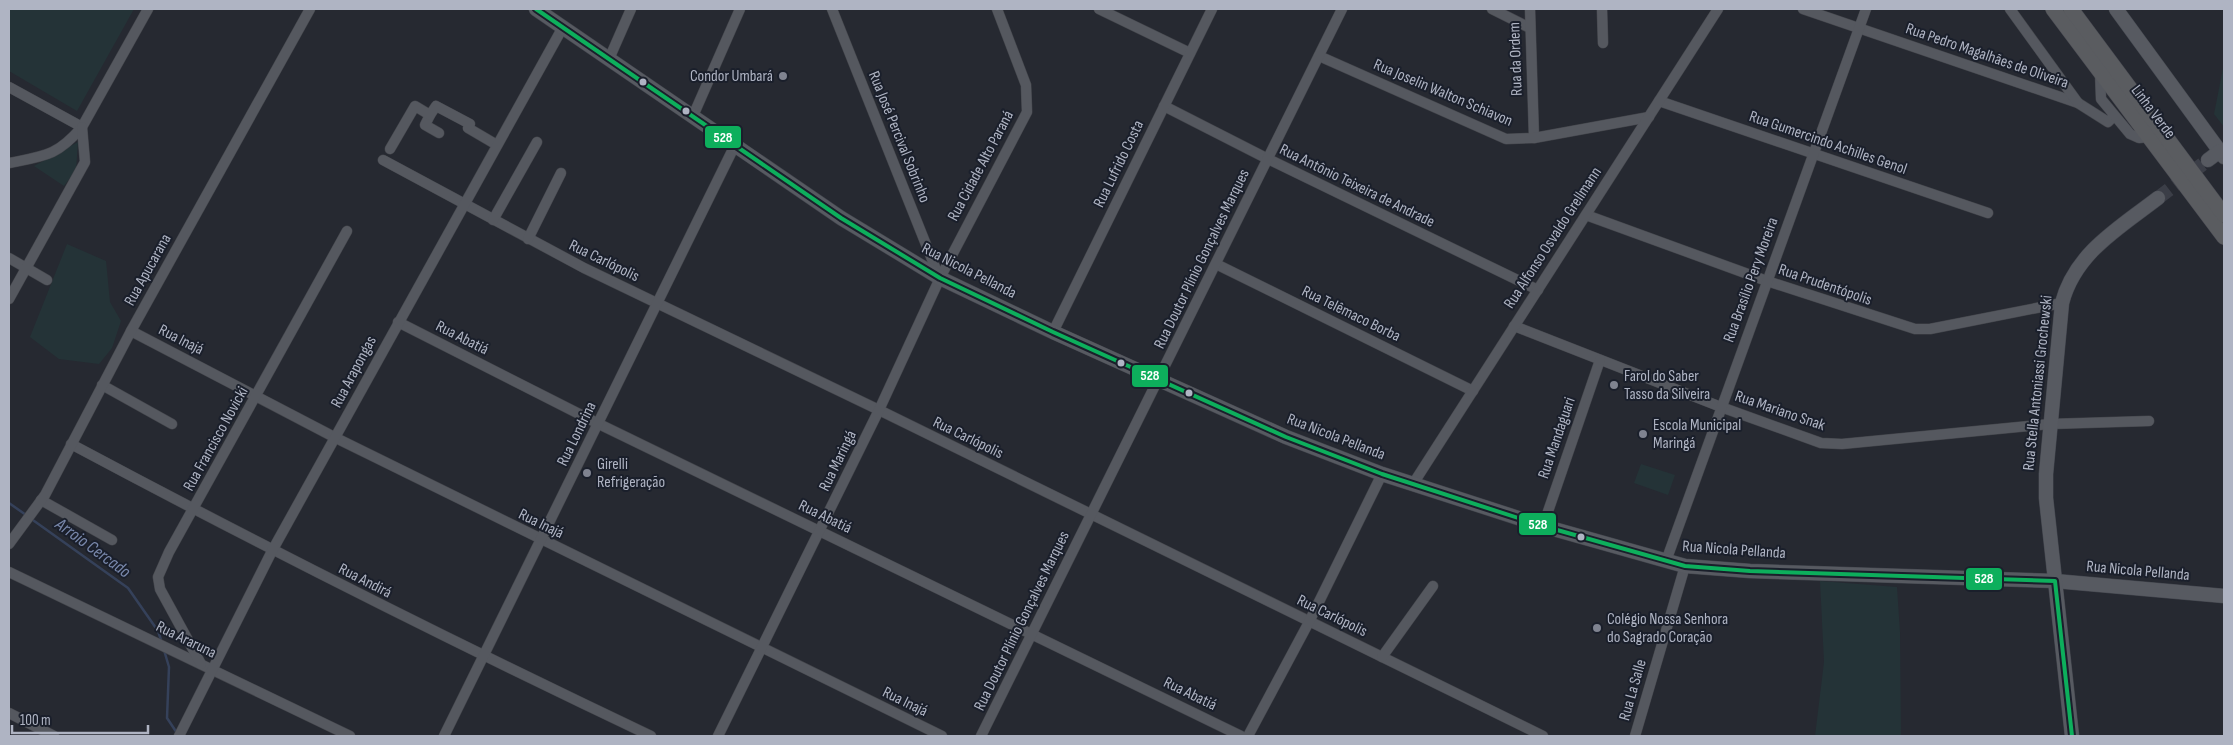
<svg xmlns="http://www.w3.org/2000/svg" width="2233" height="745" font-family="'Sofia Sans Condensed',sans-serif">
  <rect width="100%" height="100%" fill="#262931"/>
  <g fill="#243337">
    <path d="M9 9H134L77 111 9 71Z"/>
    <path d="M2224 63V127L2214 114Z"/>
    <path d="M78 142 76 170 64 186 34 166Z"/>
    <path d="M67 244 106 261 110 302 121 321 112 348 99 364 59 359 30 337Z"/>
    <path d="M1641 464 1675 475 1668 495 1634 483Z"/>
    <path d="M1820 581 1897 587 1900 632 1901 736H1815L1824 662Z"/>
  </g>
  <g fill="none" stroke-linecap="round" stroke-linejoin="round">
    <g stroke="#35415a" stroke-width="2.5">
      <path d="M9 503 26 515"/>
      <path d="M30 518 128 588 158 631 162 643"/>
      <path d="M164 650 169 667 167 718 177 733"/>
    </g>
    <path stroke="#3b3e47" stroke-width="14" stroke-dasharray="14 7" stroke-linecap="butt" d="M2158 198 2208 160"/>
    <defs>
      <g id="minor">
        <path d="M832 9 939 277"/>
        <path d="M1099 9 1190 53"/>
        <path d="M1492 9 1530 28"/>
        <path d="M1530 9 1534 138"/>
        <path d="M1602 9 1603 43"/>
        <path d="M1803 9 2078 103 2108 122 2114 116"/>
        <path d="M2010 9 2078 103"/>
        <path d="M1319 56 1506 139 1534 138 1649 117"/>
        <path d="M609 59 631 9"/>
        <path d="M2100 71 2101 99 2130 134 2139 138 2149 137"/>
        <path d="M9 87 82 127"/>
        <path d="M1659 101 1988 213"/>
        <path d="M1164 106 1268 159 1538 290"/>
        <path d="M430 115 425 125 439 133"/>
        <path d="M693 116 740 9"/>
        <path d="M390 149 415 106 430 115 436 106 470 124 468 128 497 145"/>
        <path d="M383 160 584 268 879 410 1543 736"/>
        <path d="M9 163C45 156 57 156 82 127L148 9"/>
        <path d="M1586 215 1767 281 1915 329H1930L2062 303"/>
        <path d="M493 220 537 142"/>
        <path d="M528 239 561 173"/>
        <path d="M9 258 47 280"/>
        <path d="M1216 264 1473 391"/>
        <path d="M9 299 85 162 82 127"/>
        <path d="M398 322 599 424 1241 736"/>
        <path d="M1514 326 1721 407 1821 443 1842 444 2050 424 2149 421"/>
        <path d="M131 331 336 438 942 736"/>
        <path d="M1053 332 1212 9"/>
        <path d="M102 385 172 424"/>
        <path d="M71 444C262 546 455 643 651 736"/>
        <path d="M1413 484 1718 9"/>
        <path d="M41 500 112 540"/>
        <path d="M1543 526 1600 360"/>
        <path d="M9 544 45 495 131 331 310 9"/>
        <path d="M1666 561 1866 9"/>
        <path d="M9 572 350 736"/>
        <path d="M1382 657 1433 586"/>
        <path d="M201 664 160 589 158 577 169 552 347 231"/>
        <path d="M9 713 54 736"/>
        <path d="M179 736 272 551 563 27"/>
        <path d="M444 736 735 145"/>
        <path d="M718 736 879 410 940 278 1027 112 1026 85 997 9"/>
        <path d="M981 736 1342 9"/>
        <path d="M1248 736 1309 622 1382 474"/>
        <path d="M1635 736 1685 566"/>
      </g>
      <g id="major">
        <path d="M536 9 841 218 940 278 1053 332 1286 437 1382 474 1543 526 1685 566 1750 571 2055 581 2224 596"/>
        <path d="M2116 9 2224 157"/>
        <path d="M2208 160 2220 151"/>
        <path d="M2072 736 2046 498V474L2062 303C2075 253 2119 228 2158 198"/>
      </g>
      <g id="highway">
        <path d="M2053 9 2224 237"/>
        <path d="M2071 9 2224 215"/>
      </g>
    </defs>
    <use href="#minor" stroke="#42444a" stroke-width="11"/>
    <use href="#major" stroke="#43464e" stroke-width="15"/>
    <use href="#highway" stroke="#43454d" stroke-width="16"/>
    <use href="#minor" stroke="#55585f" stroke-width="10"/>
    <use href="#major" stroke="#575a61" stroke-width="14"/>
    <use href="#highway" stroke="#5a5c60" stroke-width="15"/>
    <defs>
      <path id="bus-1" d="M536 9 841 218 940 278 1053 332 1286 437 1382 474 1543 526 1685 566 1750 571 2055 581 2072 736"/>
    </defs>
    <use href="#bus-1" stroke="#1a1f2b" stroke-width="8"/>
    <use href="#bus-1" stroke="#0daf5c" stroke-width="4"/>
  </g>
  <g fill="#7f8390" stroke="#1a1f2b" stroke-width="2">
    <circle cx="783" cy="76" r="5"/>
    <circle cx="1614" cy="385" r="5"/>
    <circle cx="1643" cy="434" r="5"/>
    <circle cx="587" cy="473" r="5"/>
    <circle cx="1597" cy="628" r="5"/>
  </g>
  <g fill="#afb4c3" stroke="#1a1f2b" stroke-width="2">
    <circle cx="643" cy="82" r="4.5"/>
    <circle cx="686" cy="111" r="4.5"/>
    <circle cx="1121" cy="363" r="4.5"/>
    <circle cx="1189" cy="393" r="4.5"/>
    <circle cx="1581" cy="537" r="4.5"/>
  </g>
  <g text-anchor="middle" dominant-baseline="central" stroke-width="4" stroke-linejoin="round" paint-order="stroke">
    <g font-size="16" fill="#afb4c3" stroke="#1a1f2b">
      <text transform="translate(1987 56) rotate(19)">Rua Pedro Magalhães de Oliveira</text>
      <text transform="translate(1516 59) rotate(-92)">Rua da Ordem</text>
      <text transform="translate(1443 93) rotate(23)">Rua Joselin Walton Schiavon</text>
      <text transform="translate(2153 112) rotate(53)">Linha Verde</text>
      <text transform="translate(899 137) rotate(68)">Rua José Percival Sobrinho</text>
      <text transform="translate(1828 143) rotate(19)">Rua Gumercindo Achilles Genol</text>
      <text transform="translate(1119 164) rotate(-64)">Rua Lufrido Costa</text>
      <text transform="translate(981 166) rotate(-62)">Rua Cidade Alto Paraná</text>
      <text transform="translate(1357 186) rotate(26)">Rua Antônio Teixeira de Andrade</text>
      <text transform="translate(1553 238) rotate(-57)">Rua Alfonso Osvaldo Grellmann</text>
      <text transform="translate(1202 259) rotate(-64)">Rua Doutor Plínio Gonçalves Marques</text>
      <text transform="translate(604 261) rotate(26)">Rua Carlópolis</text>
      <text transform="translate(148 270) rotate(-61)">Rua Apucarana</text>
      <text transform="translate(969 271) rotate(27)">Rua Nicola Pellanda</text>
      <text transform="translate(1751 280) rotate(-70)">Rua Brasílio Pery Moreira</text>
      <text transform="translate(1825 285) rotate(19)">Rua Prudentópolis</text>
      <text transform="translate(1351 314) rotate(26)">Rua Telêmaco Borba</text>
      <text transform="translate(462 338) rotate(27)">Rua Abatiá</text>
      <text transform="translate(181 340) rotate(27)">Rua Inajá</text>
      <text transform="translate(354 372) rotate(-62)">Rua Arapongas</text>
      <text transform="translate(2038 383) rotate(-84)">Rua Stella Antoniassi Grochewski</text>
      <text transform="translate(1780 411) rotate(19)">Rua Mariano Snak</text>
      <text transform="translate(577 434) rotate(-64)">Rua Londrina</text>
      <text transform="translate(1336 437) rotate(21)">Rua Nicola Pellanda</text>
      <text transform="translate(968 438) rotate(26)">Rua Carlópolis</text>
      <text transform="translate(1557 438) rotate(-71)">Rua Mandaguari</text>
      <text transform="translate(216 439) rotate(-61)">Rua Francisco Novicki</text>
      <text transform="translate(838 461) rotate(-64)">Rua Maringá</text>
      <text transform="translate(825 517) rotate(26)">Rua Abatiá</text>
      <text transform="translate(541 524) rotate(26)">Rua Inajá</text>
      <text transform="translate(1734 550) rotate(4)">Rua Nicola Pellanda</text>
      <text transform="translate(2138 571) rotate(5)">Rua Nicola Pellanda</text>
      <text transform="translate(365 581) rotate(27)">Rua Andirá</text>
      <text transform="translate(1332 616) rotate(26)">Rua Carlópolis</text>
      <text transform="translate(1022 621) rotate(-64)">Rua Doutor Plínio Gonçalves Marques</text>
      <text transform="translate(186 640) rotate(26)">Rua Araruna</text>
      <text transform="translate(1633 690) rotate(-74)">Rua La Salle</text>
      <text transform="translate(1190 694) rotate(26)">Rua Abatiá</text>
      <text transform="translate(905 702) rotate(26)">Rua Inajá</text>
    </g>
    <g font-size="16" fill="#afb4c3" stroke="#1a1f2b" text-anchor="start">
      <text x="773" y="76" text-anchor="end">Condor Umbará</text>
      <text x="1624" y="376">Farol do Saber<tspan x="1624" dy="18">Tasso da Silveira</tspan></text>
      <text x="1653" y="425">Escola Municipal<tspan x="1653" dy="18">Maringá</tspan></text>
      <text x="597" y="464">Girelli<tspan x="597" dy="18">Refrigeração</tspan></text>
      <text x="1607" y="619">Colégio Nossa Senhora<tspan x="1607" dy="18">do Sagrado Coração</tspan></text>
    </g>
    <g font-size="18" font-style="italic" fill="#7887aa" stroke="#1a1f2b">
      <text transform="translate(93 548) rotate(36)">Arroio Cercado</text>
    </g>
  </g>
  <g stroke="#1a1f2b" stroke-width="2">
    <rect x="704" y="125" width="38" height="24" rx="5" fill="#0daf5c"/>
    <rect x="1131" y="364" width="38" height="24" rx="5" fill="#0daf5c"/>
    <rect x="1518" y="512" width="39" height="24" rx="5" fill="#0daf5c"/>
    <rect x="1965" y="567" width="38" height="24" rx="5" fill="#0daf5c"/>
  </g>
  <g font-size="14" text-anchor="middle" font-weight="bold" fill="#fff">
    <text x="723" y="142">528</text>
    <text x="1150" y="380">528</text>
    <text x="1538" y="529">528</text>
    <text x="1984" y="583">528</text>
  </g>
  <rect width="2233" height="745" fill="none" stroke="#afb4c3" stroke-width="20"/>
  <path d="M12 725v8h136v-8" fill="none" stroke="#afb4c3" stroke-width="2.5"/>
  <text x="20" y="725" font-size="15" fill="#afb4c3" stroke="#1a1f2b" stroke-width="4" paint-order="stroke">100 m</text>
</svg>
